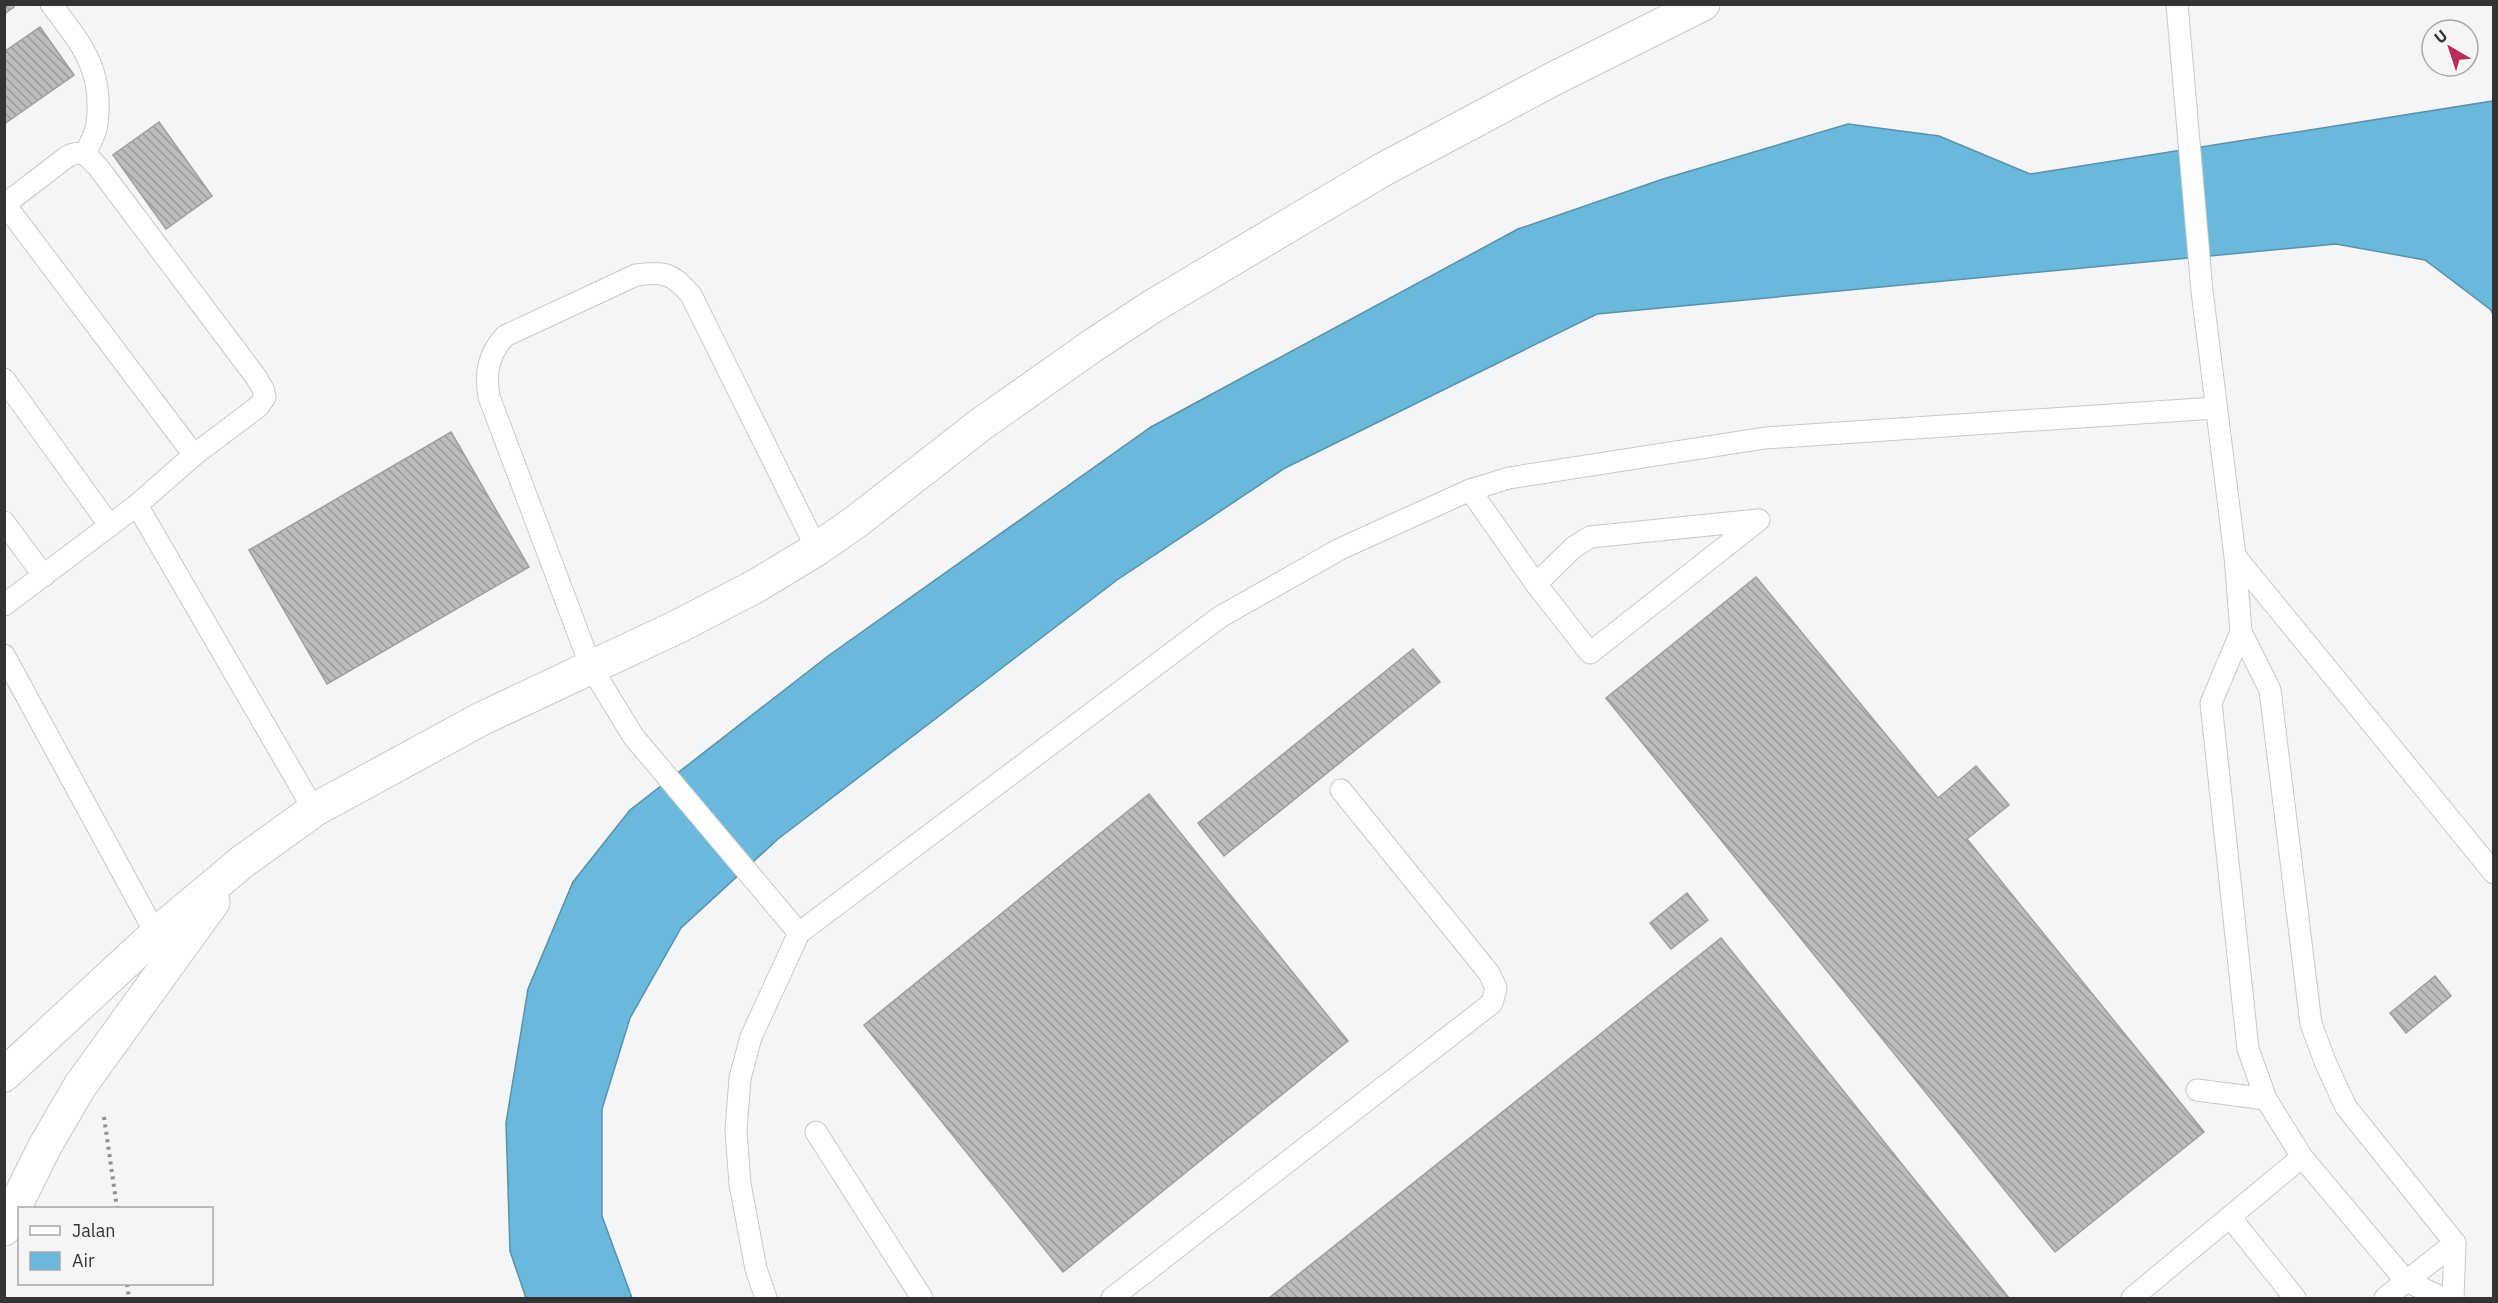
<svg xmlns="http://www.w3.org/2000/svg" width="2498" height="1303" font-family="'IBM Plex Sans',sans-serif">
  <defs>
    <pattern id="building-back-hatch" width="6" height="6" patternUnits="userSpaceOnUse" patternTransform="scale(1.5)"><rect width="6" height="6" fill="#bfbcbd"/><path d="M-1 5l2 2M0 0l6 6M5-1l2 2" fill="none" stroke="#9c999a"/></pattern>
  </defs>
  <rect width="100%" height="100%" fill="#f4f5f7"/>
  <path fill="#69b9dc" stroke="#5991aa" stroke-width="1.5" d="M2493 101V315L2491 310 2425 260 2336 244 1597 314 1285 468 1117 580 778 839 681 928 630 1018 602 1109V1216L632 1298H526L510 1251 506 1123 528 989 573 882 630 810 828 656 1151 427 1518 229 1663 179 1848 124 1939 136 2030 174Z"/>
  <g fill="url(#building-back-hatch)" stroke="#9f9d9d" stroke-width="1.5">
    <path d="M4 4H12L14 7 4 14Z"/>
    <path d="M40 27 74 75 4 124V52Z"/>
    <path d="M159 122 212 196 166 229 113 155Z"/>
    <path d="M451 432 529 567 327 684 249 550Z"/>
    <path d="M1756 577 1938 798 1976 766 2009 805 1967 839 2204 1132 2055 1252 1606 698Z"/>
    <path d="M1413 649 1440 682 1224 856 1198 823Z"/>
    <path d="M1149 794 1348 1041 1063 1272 864 1025Z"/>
    <path d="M1687 893 1708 920 1671 949 1650 923Z"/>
    <path d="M1721 938 2009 1298H1269Z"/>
    <path d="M2435 976 2451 996 2406 1033 2390 1013Z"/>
  </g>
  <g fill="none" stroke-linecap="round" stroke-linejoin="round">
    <defs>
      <g id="service">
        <path d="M51 4C81 44 104 69 97 124 96 134 89 145 85 154"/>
        <path d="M2177 4 2202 291 2235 556 2494 873"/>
        <path d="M4 203 194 455"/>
        <path d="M4 205 68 156C84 149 87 156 98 167L256 377 263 389 265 397 259 406 194 455 137 505 4 605"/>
        <path d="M4 379 110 526"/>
        <path d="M1470 490 1536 584 1590 653 1759 520"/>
        <path d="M137 505 314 810"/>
        <path d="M4 522 44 576"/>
        <path d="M2235 556 2241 632 2270 690 2311 1024 2326 1064 2346 1107 2455 1243 2453 1298"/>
        <path d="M1536 584 1574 547 1590 537 1758 520"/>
        <path d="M2241 632 2211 703 2248 1049 2266 1099 2302 1157 2406 1281 2443 1298"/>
        <path d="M4 655 156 934"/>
        <path d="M799 933 633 736 591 667 489 397C485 373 488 355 505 336L636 275C663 271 673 273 691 295L817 549"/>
        <path d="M2197 1090 2266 1099"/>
        <path d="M816 1132 922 1298"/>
        <path d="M2230 1217 2295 1298"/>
        <path d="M766 1298 756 1269 740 1184 736 1130 740 1078 751 1037 799 933 1220 617 1340 549 1470 490 1509 478 1765 438 2215 408"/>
        <path d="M1112 1298 1492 1003 1496 988 1489 973 1341 790"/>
        <path d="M2132 1298 2302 1157"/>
        <path d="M2385 1298 2455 1243"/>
      </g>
      <g id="minor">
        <path d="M4 1075 156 934 242 862 314 810 481 719 679 626 756 586 817 549 857 521 980 425 1092 346 1153 306 1382 170 1555 78 1703 4"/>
        <path d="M4 1229 45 1146 80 1086 213 902"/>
      </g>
    </defs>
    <use href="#service" stroke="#c6c8ca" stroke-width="23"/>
    <use href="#minor" stroke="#c6c8ca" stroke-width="35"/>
    <g stroke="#909092" stroke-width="4" stroke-dasharray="3 4.5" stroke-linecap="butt">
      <path d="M104 1117 117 1208"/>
      <path d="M127 1284 129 1298"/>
    </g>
    <use href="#service" stroke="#fff" stroke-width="21"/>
    <use href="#minor" stroke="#fff" stroke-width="33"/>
  </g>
  <rect width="2498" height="1303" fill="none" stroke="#333334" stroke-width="12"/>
  <rect x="18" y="1207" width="195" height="78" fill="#f4f5f7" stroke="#a7a7a9" stroke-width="1.5"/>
  <rect x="30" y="1226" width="30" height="9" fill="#ffffff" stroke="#a7a7a9" stroke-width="1.5"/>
  <text x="72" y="1237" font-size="18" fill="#333334">Jalan</text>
  <rect x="30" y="1252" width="30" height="18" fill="#69b9dc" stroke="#a7a7a9" stroke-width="1.5"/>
  <text x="72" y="1267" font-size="18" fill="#333334">Air</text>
  <g transform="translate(2450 48) rotate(321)"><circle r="28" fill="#f4f5f7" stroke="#a7a7a9" stroke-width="1.5"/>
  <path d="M0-4.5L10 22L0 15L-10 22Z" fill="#bb2c59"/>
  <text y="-9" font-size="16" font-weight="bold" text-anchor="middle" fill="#333334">U</text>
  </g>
</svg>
